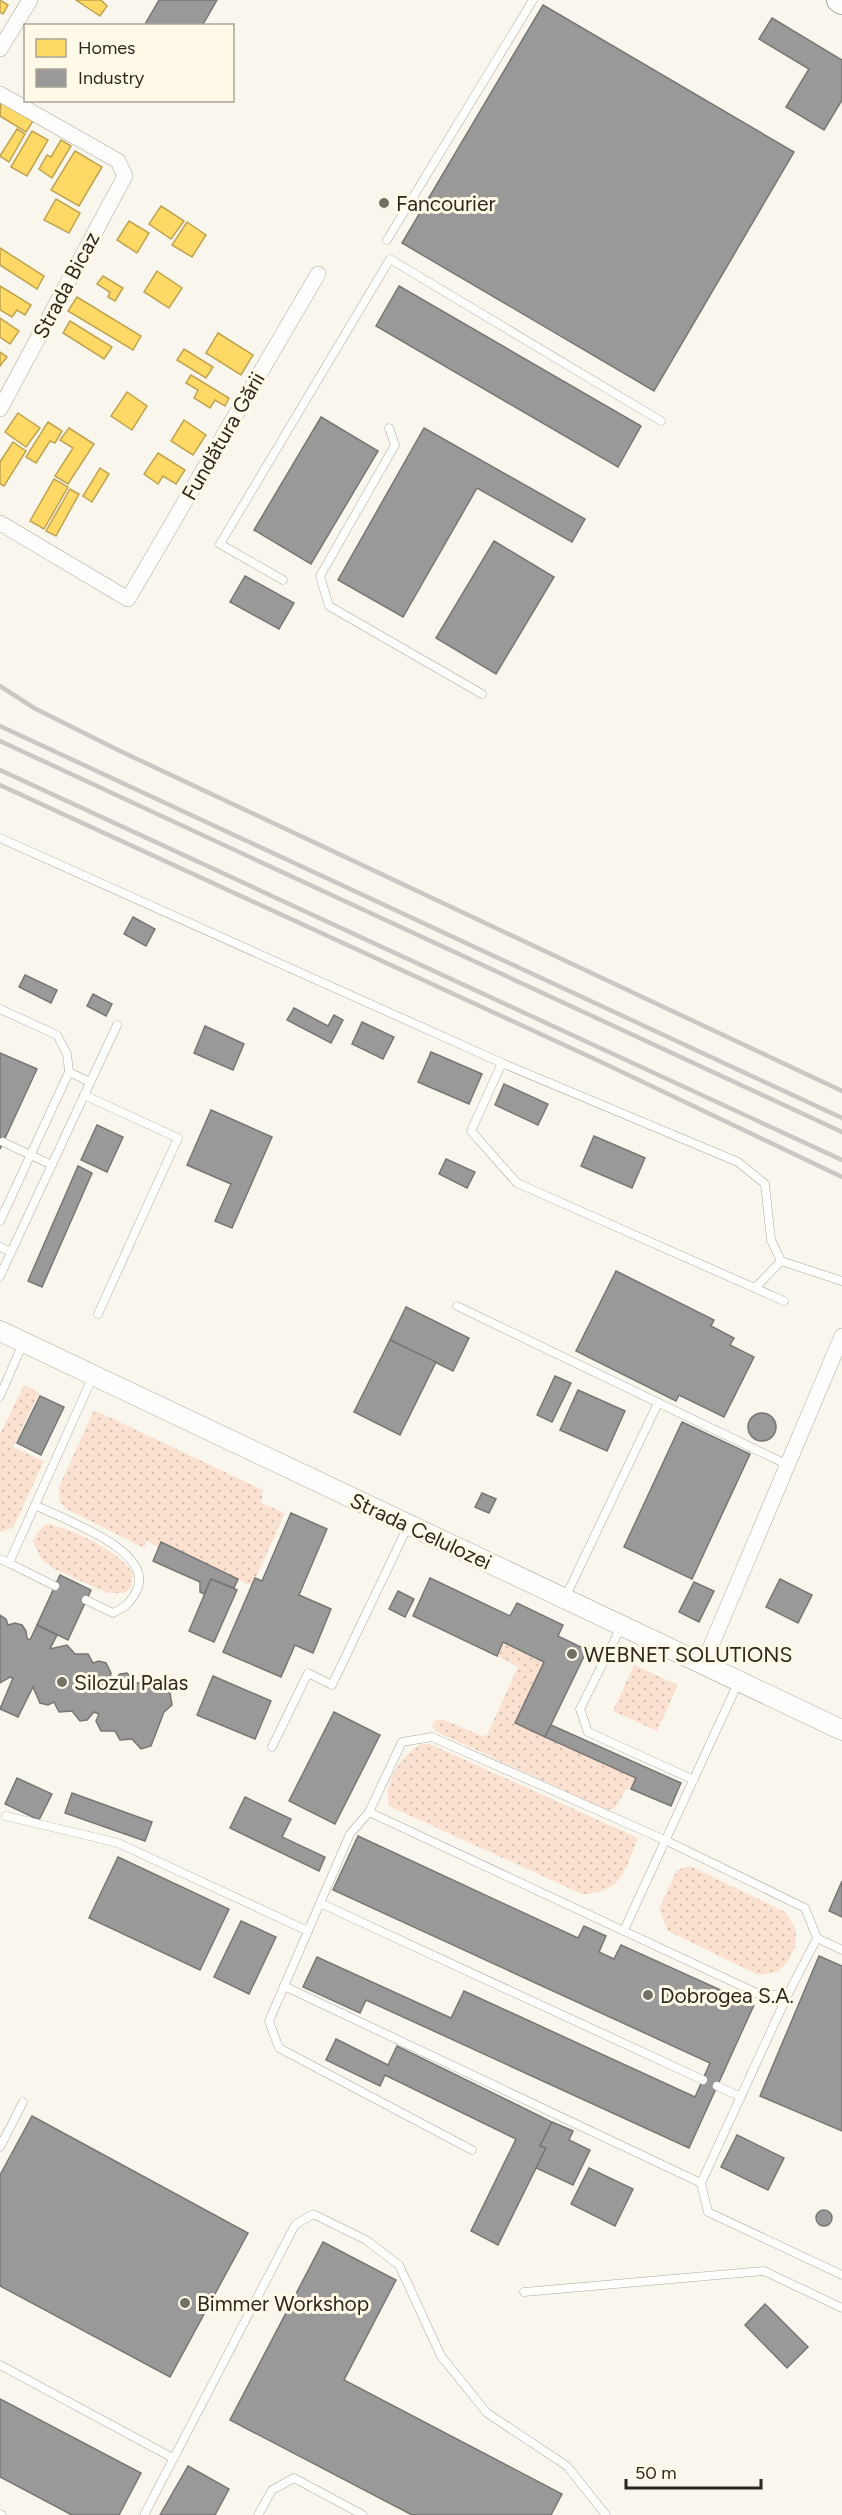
<svg xmlns="http://www.w3.org/2000/svg" width="842" height="2515" font-family="Figtree,sans-serif">
  <defs>
    <pattern id="grass-dots" width="8" height="8" patternUnits="userSpaceOnUse" patternTransform="scale(1.5)"><rect width="8" height="8" fill="#fbe1d0"/><path d="M2 2h.1M6 6h.1" fill="none" stroke="#d7c1b2" stroke-width="1.8" stroke-linecap="round"/></pattern>
  </defs>
  <rect width="100%" height="100%" fill="#f9f6ed"/>
  <g fill="url(#grass-dots)">
    <path d="M24 1385 39 1393 13 1447 44 1461 13 1528 0 1532V1434Z"/>
    <path d="M94 1410 263 1490 261 1503 285 1513 252 1586 161 1543 159 1547 147 1541 144 1548 65 1508 60 1502 59 1487Z"/>
    <path d="M46 1524C70 1527 120 1552 133 1573L131 1587 125 1593H108L54 1569 42 1560 33 1542 37 1532Z"/>
    <path d="M503 1642 544 1662 515 1723 636 1778 631 1789H626L615 1808 607 1810 437 1732 432 1726 436 1720H444L482 1736 487 1735 518 1667 497 1656Z"/>
    <path d="M634 1665 678 1685 657 1731 613 1711Z"/>
    <path d="M420 1744H430L638 1838C625 1870 622 1893 582 1894L389 1806C382 1782 401 1757 420 1744Z"/>
    <path d="M690 1866 785 1912 796 1929 795 1947 788 1961 778 1972 758 1975 668 1931 659 1909 677 1870Z"/>
  </g>
  <g fill="#ffd966" stroke="#bfa451" stroke-width="1.5">
    <path d="M0 0 8 5 3 14 0 12Z"/>
    <path d="M76 0H101L107 6 100 16Z"/>
    <path d="M1 101 33 121 26 132 0 116Z"/>
    <path d="M17 129 25 134 9 162 0 156Z"/>
    <path d="M32 131 48 140 27 176 11 167Z"/>
    <path d="M61 140 71 146 52 178 39 169 47 155 51 157Z"/>
    <path d="M75 151 102 167 79 206 51 190Z"/>
    <path d="M56 199 80 213 69 233 44 220Z"/>
    <path d="M161 206 184 221 171 239 149 224Z"/>
    <path d="M129 221 149 233 137 253 117 240Z"/>
    <path d="M187 222 206 235 192 257 172 245Z"/>
    <path d="M0 248 44 276 37 289 0 265Z"/>
    <path d="M157 271 182 288 169 308 144 292Z"/>
    <path d="M103 276 123 288 115 301 108 297 110 292 97 284Z"/>
    <path d="M0 286 31 305 25 315 17 310 12 317 0 310Z"/>
    <path d="M77 297 141 336 133 350 68 311Z"/>
    <path d="M0 318 19 331 10 344 0 337Z"/>
    <path d="M70 321 112 347 104 359 63 333Z"/>
    <path d="M218 333 253 355 241 375 206 353Z"/>
    <path d="M184 349 213 367 206 378 177 360Z"/>
    <path d="M0 352 7 357 0 366Z"/>
    <path d="M191 375 229 398 225 406 215 400 210 408 194 398 198 390 186 383Z"/>
    <path d="M127 392 147 406 132 430 111 416Z"/>
    <path d="M18 413 40 428 26 447 5 432Z"/>
    <path d="M184 420 206 435 193 455 171 441Z"/>
    <path d="M48 422 62 431 55 443 50 441 36 463 26 457Z"/>
    <path d="M69 428 94 444 68 484 55 476 73 448 60 440Z"/>
    <path d="M13 442 26 451 4 486 0 484V462Z"/>
    <path d="M158 453 185 470 176 484 163 476 158 484 144 474Z"/>
    <path d="M100 468 109 474 92 502 83 496Z"/>
    <path d="M54 479 68 487 44 529 30 521Z"/>
    <path d="M70 489 79 494 56 536 46 531Z"/>
  </g>
  <g fill="#999" stroke="#787774" stroke-width="1.5">
    <path d="M159 0H217L202 26H144Z"/>
    <path d="M543 5 794 152 654 391 402 243Z"/>
    <path d="M772 18 842 60V100L824 130 786 107 809 69 759 39Z"/>
    <path d="M399 286 641 426 618 467 376 326Z"/>
    <path d="M321 417 378 451 311 564 254 530Z"/>
    <path d="M424 428 585 519 572 542 477 488 403 617 338 580Z"/>
    <path d="M494 541 554 577 496 674 436 638Z"/>
    <path d="M245 576 294 603 279 629 230 602Z"/>
    <path d="M133 917 155 929 146 946 124 934Z"/>
    <path d="M25 975 57 990 51 1003 19 987Z"/>
    <path d="M93 994 112 1004 106 1016 87 1006Z"/>
    <path d="M294 1008 328 1026 334 1015 343 1020 331 1043 287 1020Z"/>
    <path d="M362 1022 394 1037 383 1059 352 1044Z"/>
    <path d="M205 1026 244 1044 233 1070 194 1053Z"/>
    <path d="M431 1052 482 1074 469 1104 418 1082Z"/>
    <path d="M0 1053 37 1069 0 1149Z"/>
    <path d="M504 1084 548 1104 538 1125 495 1105Z"/>
    <path d="M211 1110 272 1137 232 1228 215 1221 231 1184 187 1165Z"/>
    <path d="M97 1125 123 1137 107 1172 81 1160Z"/>
    <path d="M594 1136 645 1158 632 1188 581 1166Z"/>
    <path d="M446 1159 475 1172 467 1188 439 1174Z"/>
    <path d="M78 1166 92 1173 42 1287 28 1281Z"/>
    <path d="M616 1271 714 1320 711 1326 734 1338 730 1345 754 1357 724 1417 679 1395 676 1401 576 1351Z"/>
    <path d="M406 1307 469 1338 453 1371 390 1340Z"/>
    <path d="M390 1340 436 1362 400 1435 354 1412Z"/>
    <path d="M555 1376 571 1383 552 1422 537 1415Z"/>
    <path d="M578 1390 625 1411 607 1451 560 1430Z"/>
    <path d="M40 1396 64 1407 41 1455 17 1443Z"/>
    <circle cx="762" cy="1427" r="14"/>
    <path d="M682 1422 750 1454 692 1579 624 1547Z"/>
    <path d="M482 1493 496 1499 489 1513 475 1507Z"/>
    <path d="M291 1513 327 1529 299 1595 331 1609 313 1653 295 1645 281 1677 223 1652 255 1578 262 1581Z"/>
    <path d="M161 1542 238 1579 234 1588 211 1579 204 1594 200 1592V1582L153 1561Z"/>
    <path d="M60 1575 91 1590 68 1640 37 1625Z"/>
    <path d="M430 1578 510 1616 517 1603 563 1625 558 1636 587 1650 545 1737 515 1723 544 1662 503 1642 497 1656 413 1616Z"/>
    <path d="M211 1579 237 1590 214 1642 189 1631Z"/>
    <path d="M780 1579 812 1595 798 1623 766 1607Z"/>
    <path d="M694 1582 714 1591 699 1622 679 1612Z"/>
    <path d="M398 1591 414 1599 405 1617 389 1609Z"/>
    <path d="M0 1615 6 1619 8 1625 15 1623 22 1625 26 1631 27 1638 30 1640 37 1625 57 1635 50 1649 67 1645 75 1654H88L93 1663 99 1661 106 1663 111 1673 109 1680 113 1682 120 1674 127 1673 136 1683 148 1682 154 1691 163 1689 170 1693 172 1705 164 1712 151 1746 141 1749 132 1739 120 1740 115 1731H101L96 1721 99 1714 94 1712 87 1720 80 1721 72 1711 59 1712 54 1702 48 1705 40 1703 33 1687 18 1717 0 1709 13 1678 10 1677 0 1683Z"/>
    <path d="M213 1676 271 1701 255 1739 197 1715Z"/>
    <path d="M334 1712 380 1735 335 1824 289 1801Z"/>
    <path d="M551 1725 681 1783 671 1806 631 1789 636 1778 545 1737Z"/>
    <path d="M17 1778 52 1794 39 1820 5 1804Z"/>
    <path d="M72 1793 152 1822 145 1841 65 1813Z"/>
    <path d="M245 1797 291 1819 282 1837 325 1857 319 1871 230 1828Z"/>
    <path d="M358 1836 578 1938 584 1926 606 1936 599 1952 614 1959 621 1945 754 2005 689 2148 366 2000 360 2013 303 1987 317 1957 451 2018 464 1991 695 2097 710 2063 333 1890Z"/>
    <path d="M118 1857 229 1909 200 1970 89 1918Z"/>
    <path d="M842 1881V1917L829 1911Z"/>
    <path d="M241 1921 276 1937 249 1994 214 1977Z"/>
    <path d="M819 1956 842 1966V2131L760 2096Z"/>
    <path d="M336 2039 388 2065 397 2046 552 2122 540 2146 546 2148 498 2245 471 2231 516 2139 385 2075 380 2086 326 2060Z"/>
    <path d="M32 2116 248 2233 170 2377 0 2286V2175Z"/>
    <path d="M552 2122 573 2131 569 2140 590 2150 573 2185 536 2168 546 2148 540 2146Z"/>
    <path d="M737 2135 784 2158 768 2190 721 2167Z"/>
    <path d="M589 2168 633 2189 615 2226 571 2204Z"/>
    <circle cx="824" cy="2218" r="8"/>
    <path d="M323 2242 396 2280 344 2380 562 2494 551 2515H412L230 2420Z"/>
    <path d="M765 2304 808 2347 787 2368 745 2325Z"/>
    <path d="M0 2399 141 2473 119 2515H72L0 2477Z"/>
    <path d="M188 2466 229 2489 215 2515H160Z"/>
  </g>
  <g fill="none" stroke-linecap="round" stroke-linejoin="round">
    <defs>
      <g id="service">
        <path d="M387 240 533 0"/>
        <path d="M389 428 395 445 320 576 329 606 482 694"/>
        <path d="M283 580 220 544 390 259 661 421"/>
        <path d="M0 838 502 1063 738 1162 765 1184 771 1240 781 1261 842 1281"/>
        <path d="M0 1009 57 1035 67 1054 69 1072 90 1082"/>
        <path d="M502 1063 471 1131 517 1183 784 1301"/>
        <path d="M84 1095 178 1138 98 1314"/>
        <path d="M3 1142 52 1165"/>
        <path d="M0 1221 69 1072"/>
        <path d="M0 1247 11 1252"/>
        <path d="M0 1276 117 1025"/>
        <path d="M755 1288 781 1261"/>
        <path d="M457 1306 788 1465"/>
        <path d="M0 1396 23 1343"/>
        <path d="M35 1505C62 1519 158 1551 136 1592 129 1604 125 1607 113 1613L86 1600"/>
        <path d="M0 1559 9 1563 93 1376"/>
        <path d="M9 1563 55 1586"/>
        <path d="M565 1598 658 1403"/>
        <path d="M621 1627 580 1709 588 1732 694 1780"/>
        <path d="M272 1747 308 1673 332 1685 408 1526"/>
        <path d="M369 1812 761 1995 788 1994 817 1938"/>
        <path d="M6 1816 118 1843 308 1931"/>
        <path d="M320 1903 703 2080"/>
        <path d="M624 1930 738 1683"/>
        <path d="M284 1986 701 2183"/>
        <path d="M788 1994 701 2183 708 2212 842 2275"/>
        <path d="M717 2086 741 2097"/>
        <path d="M0 2147 23 2102"/>
        <path d="M472 2150 279 2048 269 2021 350 1834 369 1812 402 1742 432 1737 667 1841 805 1908 817 1938 842 1950"/>
        <path d="M524 2292 764 2271 842 2308"/>
        <path d="M0 2365 173 2458"/>
        <path d="M0 2514 2 2515"/>
        <path d="M144 2515 295 2225 313 2214 366 2240 399 2265 441 2356 487 2413 567 2466 606 2515"/>
        <path d="M258 2515 272 2490 294 2478 363 2515"/>
      </g>
      <g id="minor">
        <path d="M0 49 30 0"/>
        <path d="M0 94 118 161 125 176 0 409"/>
        <path d="M0 523 128 599 318 274"/>
        <path d="M703 1665 842 1336"/>
      </g>
      <path id="tertiary" d="M0 1331 842 1730"/>
      <path id="primary" d="M839 0 842 2"/>
    </defs>
    <use href="#service" stroke="#aca9a1" stroke-width="9"/>
    <use href="#minor" stroke="#aca9a1" stroke-width="16"/>
    <use href="#tertiary" stroke="#aca9a1" stroke-width="21"/>
    <use href="#primary" stroke="#aca9a1" stroke-width="26"/>
    <use href="#service" stroke="#fefefc" stroke-width="8"/>
    <use href="#minor" stroke="#fefefc" stroke-width="15"/>
    <use href="#tertiary" stroke="#fefefc" stroke-width="20"/>
    <use href="#primary" stroke="#fefefc" stroke-width="24"/>
    <g stroke="#c9c8c5" stroke-width="4.5">
      <path d="M0 686 34 708 120 751 842 1091"/>
      <path d="M0 726 842 1118"/>
      <path d="M0 741 842 1132"/>
      <path d="M0 770 842 1160"/>
      <path d="M0 785 599 1061 842 1177"/>
    </g>
  </g>
  <g fill="#737067" stroke="#fff9e7" stroke-width="2">
    <circle cx="384" cy="203" r="6"/>
    <circle cx="572" cy="1654" r="6"/>
    <circle cx="62" cy="1682" r="6"/>
    <circle cx="648" cy="1995" r="6"/>
    <circle cx="185" cy="2303" r="6"/>
  </g>
  <g text-anchor="middle" dominant-baseline="central" stroke-width="6" stroke-linejoin="round" paint-order="stroke">
    <g font-size="21" fill="#2b281f" stroke="#fff9e7" text-anchor="start">
      <text x="396" y="203">Fancourier</text>
      <text x="584" y="1654">WEBNET SOLUTIONS</text>
      <text x="74" y="1682">Silozul Palas</text>
      <text x="660" y="1995">Dobrogea S.A.</text>
      <text x="197" y="2303">Bimmer Workshop</text>
    </g>
    <g font-size="21" fill="#2b281f" stroke="#fff9e7">
      <text transform="translate(66 285) rotate(-62)">Strada Bicaz</text>
      <text transform="translate(223 436) rotate(-60)">Fundătura Gării</text>
      <text transform="translate(421 1531) rotate(25)">Strada Celulozei</text>
    </g>
  </g>
  <rect x="24" y="24" width="210" height="78" fill="#fff9e7" stroke="#aaa597" stroke-width="1.5"/>
  <rect x="36" y="39" width="30" height="18" fill="#ffd966" stroke="#aaa597" stroke-width="1.5"/>
  <text x="78" y="54" font-size="18" fill="#2b281f">Homes</text>
  <rect x="36" y="69" width="30" height="18" fill="#999999" stroke="#aaa597" stroke-width="1.5"/>
  <text x="78" y="84" font-size="18" fill="#2b281f">Industry</text>
  <path d="M626 2479v9h135v-9" fill="none" stroke="#2b281f" stroke-width="3"/>
  <text x="635" y="2479" font-size="18" fill="#2b281f" stroke="#fff9e7" stroke-width="4.5" paint-order="stroke">50 m</text>
</svg>
